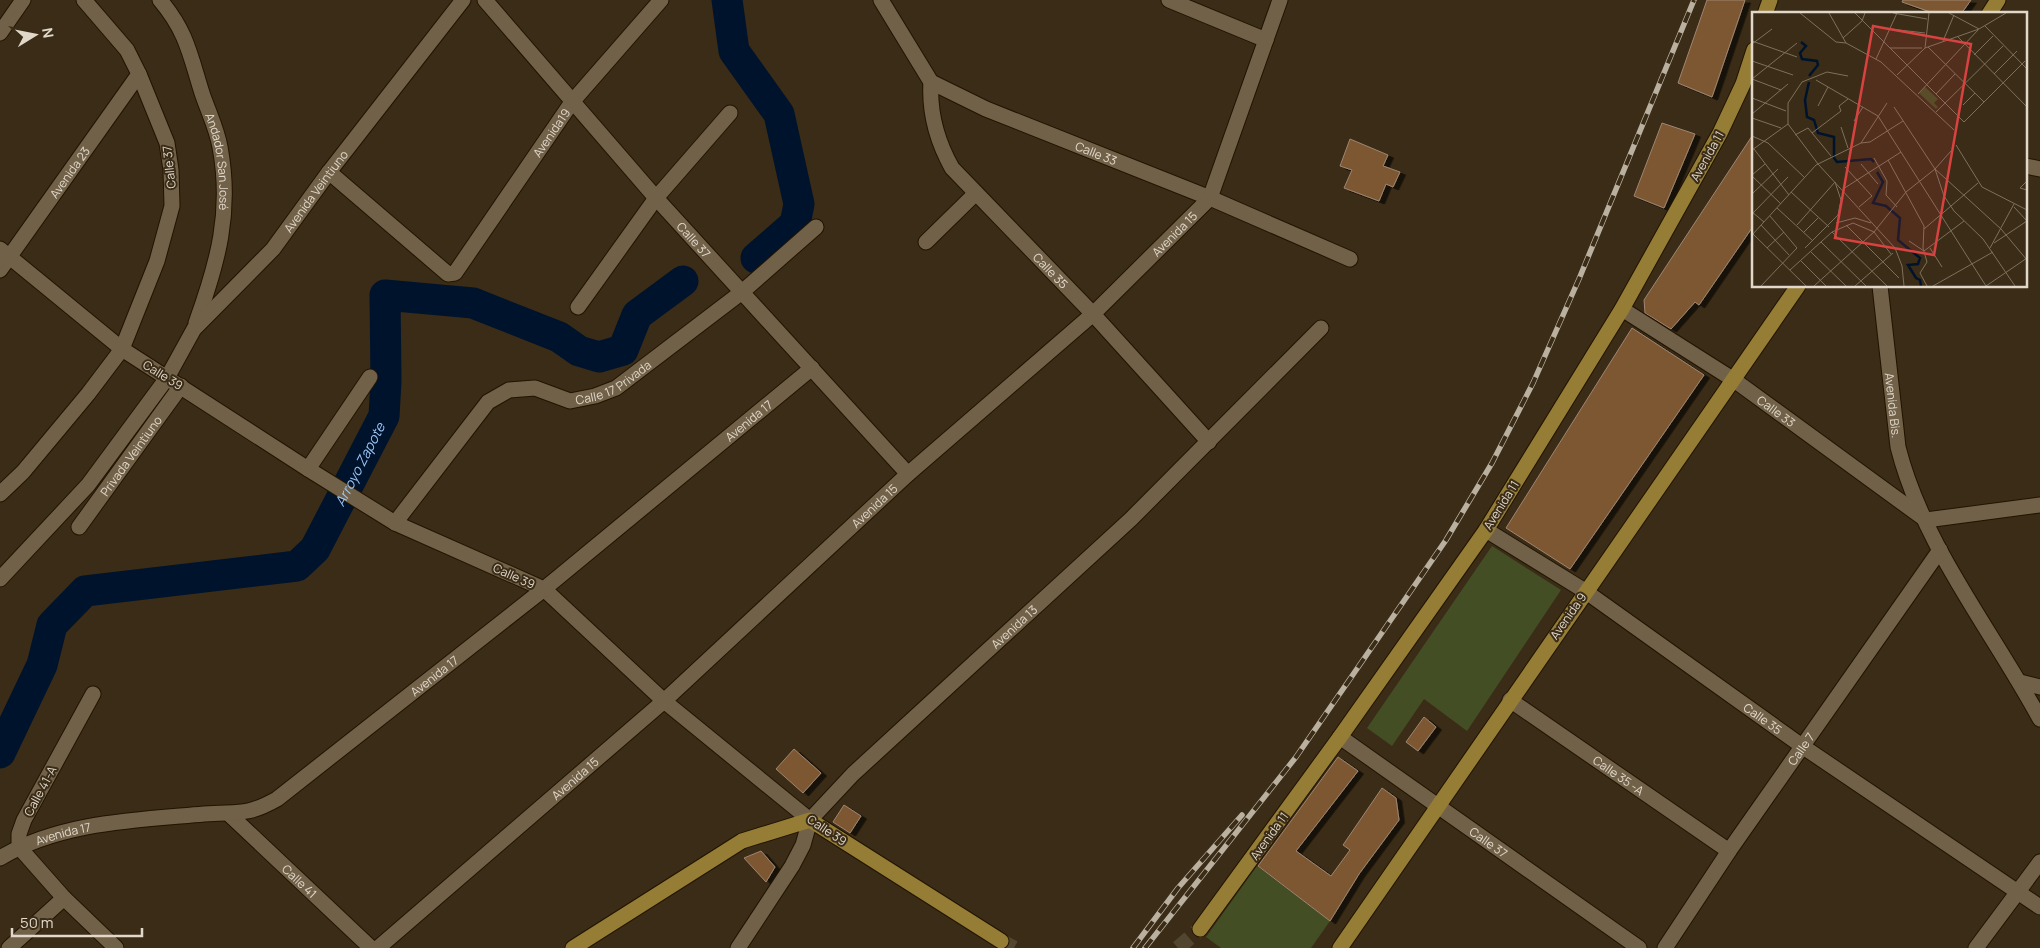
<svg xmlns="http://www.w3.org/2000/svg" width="2040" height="948" font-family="Manrope,sans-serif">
  <defs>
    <filter id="shadow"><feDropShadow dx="5.5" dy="3" stdDeviation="0" flood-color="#0009"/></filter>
  </defs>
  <rect width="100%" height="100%" fill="#3a2c16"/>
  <g fill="#444e25">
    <path d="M1492 546 1561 590 1467 731 1424 699 1392 746 1367 728Z"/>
    <path d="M1257 866 1330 921 1311 948H1221L1206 937Z"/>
  </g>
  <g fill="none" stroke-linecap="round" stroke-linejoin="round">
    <g stroke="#00132c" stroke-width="31">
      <path d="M727 0 734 51 779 114 799 204 795 224 756 258"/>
      <path id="s1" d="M0 753 42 665 52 625 85 591 297 566 315 549 384 416 386 381 385 295 473 303 559 337 579 351 599 357 623 350 637 315 683 281"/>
    </g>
  </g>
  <g fill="#7d5630" stroke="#9e8672" filter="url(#shadow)">
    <path d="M1707 0H1745L1712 97 1678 83Z"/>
    <path d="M1903 0H1971L1961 14H1936L1902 2Z"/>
    <path d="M1662 123 1695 134 1664 208 1634 196Z"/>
    <path d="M1754 133V225L1699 305 1695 302 1671 329 1645 313 1644 300Z"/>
    <path d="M1350 139 1388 155 1383 166 1400 172 1393 187 1386 184 1379 201 1344 188 1352 170 1340 166Z"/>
    <path d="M1632 328 1704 375 1570 569 1506 528Z"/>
    <path d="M1424 717 1436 727 1418 751 1406 742Z"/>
    <path d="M794 749 821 773 803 793 776 769Z"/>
    <path d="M1338 757 1358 771 1296 851 1331 876 1350 850 1343 845 1382 788 1396 798 1399 820 1359 874 1330 921 1258 866Z"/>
    <path d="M844 805 861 816 850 833 833 822Z"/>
    <path d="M761 851 775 867 766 882 744 858Z"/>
  </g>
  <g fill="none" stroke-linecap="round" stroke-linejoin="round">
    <g stroke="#534631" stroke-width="15" stroke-dasharray="15 8" stroke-linecap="butt">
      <path d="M1001 941 1014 948"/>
      <path d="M1178 948 1200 929"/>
    </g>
    <defs>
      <g id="minor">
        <path id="s2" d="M160 0C187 32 190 55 202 93 208 111 217 129 220 147 232 212 218 262 196 323"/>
        <path id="s3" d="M485 0 656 198 908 474"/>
        <path id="s4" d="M881 0 931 82 986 109 1210 198 1350 259"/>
        <path d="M1169 0 1266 40"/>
        <path d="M0 33 23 0"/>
        <path id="s5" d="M931 82C929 112 937 141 952 168L1093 314 1209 442"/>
        <path d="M2026 166 2040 169"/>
        <path id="s6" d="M329 172 448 274 455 273 572 102 661 0"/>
        <path d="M926 242 976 193"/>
        <path d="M0 249 122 349 308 469 395 523 544 589 664 701 810 820"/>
        <path id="s7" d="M0 270 139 74"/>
        <path id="s8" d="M1880 286 1898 447C1923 546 1992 630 2040 719"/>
        <path d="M578 307 656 198 730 113"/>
        <path id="s9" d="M1622 309 1734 380 1926 520 2040 505"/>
        <path d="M308 469 370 377"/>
        <path d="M0 494 23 472 88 394 122 349 157 261 172 206 171 170 167 143 139 74 127 50 84 0"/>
        <path id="s10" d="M395 523 488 402 509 390 535 388 570 401 595 396 616 388 742 292 816 227"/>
        <path id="s11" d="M79 527 181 386"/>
        <path id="s12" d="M1486 530 1585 591 1802 746 2040 907"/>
        <path id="s13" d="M0 579 88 485 167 378 194 329 273 249 329 172 463 0"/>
        <path d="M2020 682 2040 687"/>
        <path d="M93 694 24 820 19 834V847L64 898 116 948"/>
        <path id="s14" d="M1510 700 1729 851"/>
        <path id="s15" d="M1340 737 1639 948"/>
        <path id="s16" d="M230 815 371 948"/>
        <path id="s17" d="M0 858C60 822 136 820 204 814 237 811 245 817 277 799L544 589 812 368"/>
        <path d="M9 948 64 898"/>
        <path id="s18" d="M378 948 664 701 908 474 1093 314 1210 198 1280 0"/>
        <path id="s19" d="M738 948 792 866 803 845 810 820 853 774 1131 519 1321 328"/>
        <path id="s20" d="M1665 948 1729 851 1940 550"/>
        <path d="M1976 948 2040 862"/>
      </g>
      <g id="major">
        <path d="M1765 14 1770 0"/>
        <path d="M1989 14 1998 0"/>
        <path d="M1200 929 1340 737 1486 530 1622 309 1720 133 1743 84 1754 50"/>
        <path d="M573 948 742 841 810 820 1001 941"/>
        <path d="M1340 948 1798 286"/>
      </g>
    </defs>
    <use href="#minor" stroke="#211401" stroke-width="17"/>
    <use href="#major" stroke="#211401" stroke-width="17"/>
    <use href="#minor" stroke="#716149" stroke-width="15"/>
    <use href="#major" stroke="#957d36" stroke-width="15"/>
    <defs>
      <g id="rail">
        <path d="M1133 948 1178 888 1242 815"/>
        <path d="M1145 948 1296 757 1446 540 1492 463 1533 383 1579 279 1694 0"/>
      </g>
    </defs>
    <use href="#rail" stroke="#bab0a0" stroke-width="5.5"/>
    <use href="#rail" stroke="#3a2c16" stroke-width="4" stroke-dasharray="11" stroke-linecap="butt"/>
  </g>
  <g text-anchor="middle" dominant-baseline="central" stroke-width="4" stroke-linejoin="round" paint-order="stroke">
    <g font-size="12" fill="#e1d8ca" stroke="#3a2c16">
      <text stroke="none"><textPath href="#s6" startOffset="334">Avenida19</textPath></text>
      <text stroke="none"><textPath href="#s4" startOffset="276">Calle 33</textPath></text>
      <text transform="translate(1707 156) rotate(-61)">Avenida 11</text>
      <text stroke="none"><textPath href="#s2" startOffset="174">Andador San José</textPath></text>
      <text transform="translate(169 167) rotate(-96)">Calle 37</text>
      <text stroke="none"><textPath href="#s7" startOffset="120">Avenida 23</textPath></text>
      <text stroke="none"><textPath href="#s13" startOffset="502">Avenida Veintiuno</textPath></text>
      <text stroke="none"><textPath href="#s18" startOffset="1070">Avenida 15</textPath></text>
      <text stroke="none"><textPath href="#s3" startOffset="318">Calle 37</textPath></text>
      <text stroke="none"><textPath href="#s5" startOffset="232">Calle 35</textPath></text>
      <text transform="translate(163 375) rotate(32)">Calle 39</text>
      <text stroke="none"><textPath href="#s10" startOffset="288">Calle 17 Privada</textPath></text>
      <text stroke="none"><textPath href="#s8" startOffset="120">Avenida Bis.</textPath></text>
      <text stroke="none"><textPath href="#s9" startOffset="185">Calle 33</textPath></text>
      <text stroke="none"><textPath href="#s17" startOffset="891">Avenida 17</textPath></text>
      <text stroke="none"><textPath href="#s11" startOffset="88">Privada Veintiuno</textPath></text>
      <text stroke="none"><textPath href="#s18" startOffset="665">Avenida 15</textPath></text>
      <text transform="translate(1501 505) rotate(-58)">Avenida 11</text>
      <text transform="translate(514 576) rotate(24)">Calle 39</text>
      <text transform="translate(1568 616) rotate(-55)">Avenida 9</text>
      <text stroke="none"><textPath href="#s19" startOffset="429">Avenida 13</textPath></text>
      <text stroke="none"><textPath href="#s17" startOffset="486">Avenida 17</textPath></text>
      <text stroke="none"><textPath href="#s12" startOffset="335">Calle 35</textPath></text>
      <text stroke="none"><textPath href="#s20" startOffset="241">Calle 7</textPath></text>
      <text stroke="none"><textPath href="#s14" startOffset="132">Calle 35 -A</textPath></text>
      <text stroke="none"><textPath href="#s18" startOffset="260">Avenida 15</textPath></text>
      <text transform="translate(40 791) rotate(-62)">Calle 41-A</text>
      <text transform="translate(827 830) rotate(34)">Calle 39</text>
      <text stroke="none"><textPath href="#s17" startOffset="68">Avenida 17</textPath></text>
      <text transform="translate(1269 836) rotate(-54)">Avenida 11</text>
      <text stroke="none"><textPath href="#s15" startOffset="182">Calle 37</textPath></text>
      <text stroke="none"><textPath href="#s16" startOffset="96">Calle 41</textPath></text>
    </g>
    <g font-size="14" font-style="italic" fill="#9ac5f6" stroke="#3a2c16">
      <text stroke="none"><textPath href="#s1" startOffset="520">Arroyo Zapote</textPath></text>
    </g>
  </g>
  <g transform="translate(1752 12)">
    <rect width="275" height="275" fill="#3a2c16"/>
    <path d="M173 75 186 87 182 91 186 95 184 97 167 81Z" fill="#444e25"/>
    <path fill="none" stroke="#00132c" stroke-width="2.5" d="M49 30 54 34 48 41 50 47 65 49 66 53 57 64M57 70 53 88 55 105 62 108 66 121 82 125V146L85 150 119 147 122 150M125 160 131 170 121 191 134 194 148 206 146 228 168 246 166 252 156 253 164 266 168 268 169 274"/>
    <path fill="none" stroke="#7d715e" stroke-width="1" d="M48 1 84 30 94 31M77 1 94 31 129 50 202 118M103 1 212 110M141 1 175 7M197 1 227 17M233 14 275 57M139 17 173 21M205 24 275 95M91 26 110 9 113 1M0 29 45 45M191 29 202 3M0 32 20 17M176 35 232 90M138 36H170M173 36 177 1M222 43 241 24M124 47 145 1M0 49 41 63M242 62 265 39M145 63 173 36 227 17 254 1M96 64 75 60 50 70 36 91V112L66 152 143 236 150 254 152 274M0 67 45 31M0 67 29 78M64 68 126 104 234 274M166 82 226 18M184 82 203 62M0 86 34 99M211 93 223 81M66 94 76 75M142 95 183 157 249 217 275 248M184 100 251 34M0 102 36 72M0 106 29 116M102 109 111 95M212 110 273 49M89 115 96 136M60 121 89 99 87 94 96 87M43 123 56 116 79 144M0 124 16 131 52 165M109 131 118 130 151 109M204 133 230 175 275 198M2 137 37 183M0 138 36 112M199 139 183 157 192 184 202 199 231 227 263 274M122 146 135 169 134 183 145 195M136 148 172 214 171 236 175 250 168 261 175 274M109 152 126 172M93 155 120 184 107 195M0 163 13 152M0 164 29 192M275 169 268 176 275 178M91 177 149 140M39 180 77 215M0 182 26 157M262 195 275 209M25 196 61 229M0 200 12 210M1 201 36 165M84 211 103 206 119 211M9 213 37 243M45 213 83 170 89 188 86 203 53 236M94 213 147 266M172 217 226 171M52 220 66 206M80 220 135 274M1 222 54 274M0 223 64 153 109 131 135 91M157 229 172 239 212 209M69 230 114 274M242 231 275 209M15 236 32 220M178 236 190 255M238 236 262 192M59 240 94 274M49 249 74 274M38 258 80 220 101 211 122 220 139 242M9 274 45 236 18 204M62 274 122 220 154 180 183 157M103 274 141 241M181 274 241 240M234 274 275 246"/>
    <path fill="#d84240" fill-opacity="0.15" stroke="#d84240" stroke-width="2.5" d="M121 14 219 32 182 243 83 226Z"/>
    <rect width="275" height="275" fill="none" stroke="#e1d8ca" stroke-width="2.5"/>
  </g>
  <g transform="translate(35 35) rotate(80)" stroke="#3a2c16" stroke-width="4" paint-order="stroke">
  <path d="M0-4L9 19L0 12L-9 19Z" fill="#e1d8ca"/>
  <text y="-8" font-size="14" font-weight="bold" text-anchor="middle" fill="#e1d8ca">N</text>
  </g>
  <path d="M12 928v8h130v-8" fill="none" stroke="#e1d8ca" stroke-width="2.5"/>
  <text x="20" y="928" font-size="15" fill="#e1d8ca" stroke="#3a2c16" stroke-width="4" paint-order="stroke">50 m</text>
</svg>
